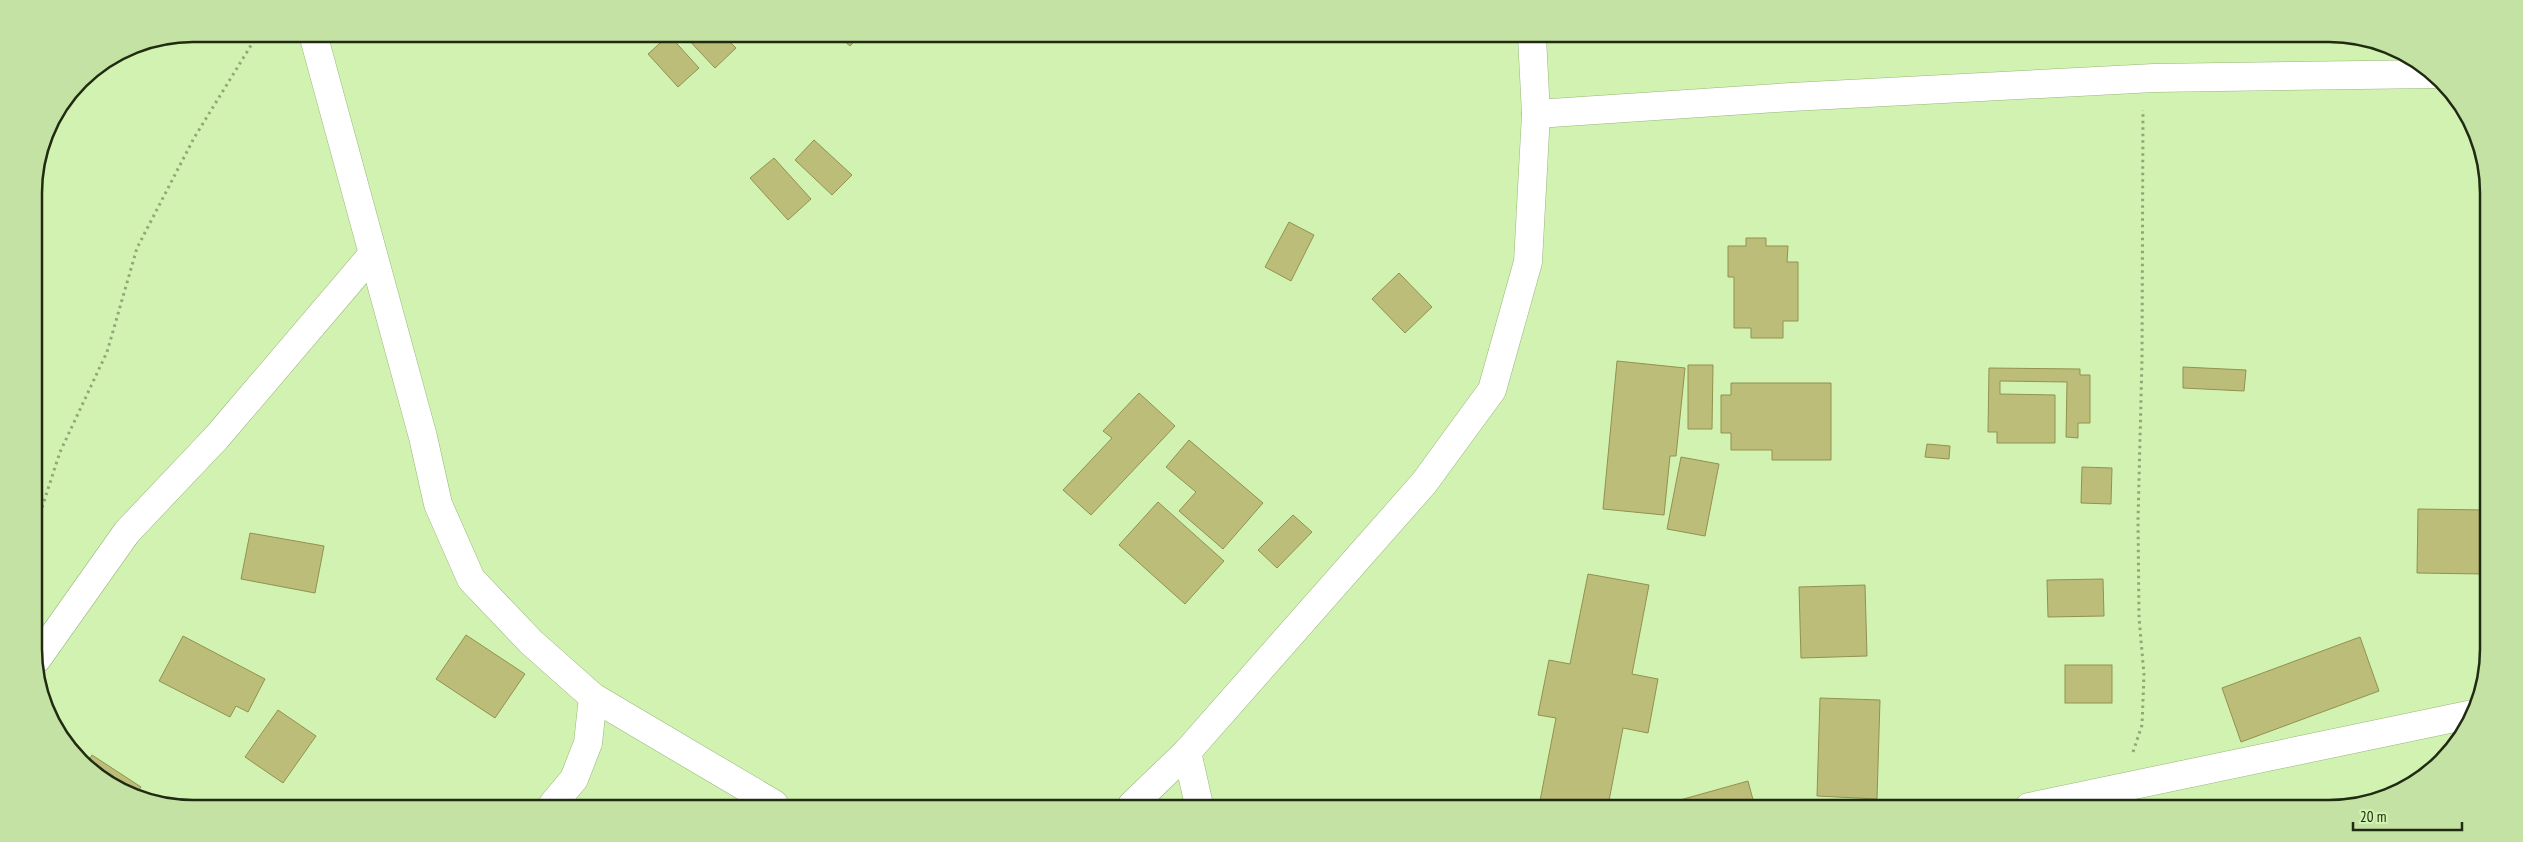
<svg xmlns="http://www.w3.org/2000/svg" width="2523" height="842" font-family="'PT Sans Narrow',sans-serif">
  <rect width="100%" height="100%" fill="#d2f2b1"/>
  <g fill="#bcbd78" stroke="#91924e">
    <path d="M669 35 699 68 678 87 648 54Z"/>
    <path d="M684 35H723L736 48 715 68Z"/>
    <path d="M837 35H860L850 46Z"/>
    <path d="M814 140 852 175 832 195 795 160Z"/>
    <path d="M774 158 811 199 788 220 750 178Z"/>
    <path d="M1289 222 1314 235 1291 281 1265 267Z"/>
    <path d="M1746 238H1766V246H1788L1787 262H1798V321H1783V338H1751V328H1734V277H1728V246H1746Z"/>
    <path d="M1399 273 1432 307 1405 333 1372 299Z"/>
    <path d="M1617 361 1685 368 1676 456H1670L1664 515 1603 509Z"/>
    <path d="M1688 365H1713L1712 429H1688Z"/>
    <path d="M2183 367 2246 370 2244 391 2183 388Z"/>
    <path d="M1989 368 2080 369V375H2090V423H2078V438L2066 437 2067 382 2000 381V394L2055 395V443H1997V432H1988Z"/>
    <path d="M1731 383H1831V460H1772V450H1731V433H1721V395H1731Z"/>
    <path d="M1139 393 1175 426 1091 515 1063 490 1112 438 1103 431Z"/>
    <path d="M1189 440 1263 503 1223 549 1179 511 1196 492 1166 467Z"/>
    <path d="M1927 444 1950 446 1949 459 1925 457Z"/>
    <path d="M1681 457 1719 464 1705 536 1667 529Z"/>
    <path d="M2082 467 2112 468 2111 504 2081 503Z"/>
    <path d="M1158 502 1224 561 1185 604 1119 545Z"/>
    <path d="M2418 509 2485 510 2484 574 2417 573Z"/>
    <path d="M1293 515 1312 532 1277 568 1258 550Z"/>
    <path d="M250 533 324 546 315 593 241 579Z"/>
    <path d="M1588 574 1649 585 1632 674 1658 679 1648 733 1623 728 1608 806H1539L1556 718 1538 715 1549 660 1570 664Z"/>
    <path d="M2103 579 2104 616 2048 617 2047 580Z"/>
    <path d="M1865 585 1867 656 1801 658 1799 587Z"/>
    <path d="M466 635 525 674 495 718 436 679Z"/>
    <path d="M183 636 265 679 248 712 236 706 230 717 159 681Z"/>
    <path d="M2360 637 2379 691 2241 742 2222 688Z"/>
    <rect x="2065" y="665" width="47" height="38"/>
    <path d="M1820 698 1880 700 1877 799 1817 796Z"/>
    <path d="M278 710 316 736 283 783 245 757Z"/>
    <path d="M92 755 141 787 135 795 105 781 86 764Z"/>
    <path d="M1748 781 1755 807 1682 806 1680 800Z"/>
  </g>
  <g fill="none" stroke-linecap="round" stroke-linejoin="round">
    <defs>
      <g id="minor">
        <path d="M313 34 423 437 438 504 471 579 531 642 593 697 774 804"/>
        <path d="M1536 114 1791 97 2154 78 2434 74"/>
        <path d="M37 659 127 532 217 437 372 255"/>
        <path d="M1187 752 1199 805"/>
        <path d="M553 804 574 779 588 743 593 697"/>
        <path d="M1132 805 1187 752 1424 483 1492 390 1528 262 1536 114 1532 37"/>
        <path d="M2029 807 2473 714"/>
      </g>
    </defs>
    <use href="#minor" stroke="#98b678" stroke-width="29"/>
    <g stroke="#8fa875" stroke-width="3" stroke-dasharray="2.5 4" stroke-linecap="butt">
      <path d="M36 526 60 452 107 352 137 248 194 138 258 34"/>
      <path d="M2133 752 2142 725 2144 675 2139 617 2138 520 2142 359 2143 110"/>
    </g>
    <use href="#minor" stroke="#fff" stroke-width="28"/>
  </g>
  <path d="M0 0H2523V842H0ZM193 42H2329A151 151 0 0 1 2480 193V649A151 151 0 0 1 2329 800H193A151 151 0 0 1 42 649V193A151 151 0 0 1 193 42Z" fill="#c4e2a4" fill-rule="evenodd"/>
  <path fill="none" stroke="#202b12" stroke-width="2.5" d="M193 42H2329A151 151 0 0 1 2480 193V649A151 151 0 0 1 2329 800H193A151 151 0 0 1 42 649V193A151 151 0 0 1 193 42Z"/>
  <path d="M2353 822v8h109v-8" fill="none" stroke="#202b12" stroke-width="2.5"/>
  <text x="2360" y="822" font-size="15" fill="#202b12" stroke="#d2f2b1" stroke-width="4" paint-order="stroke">20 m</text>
</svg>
